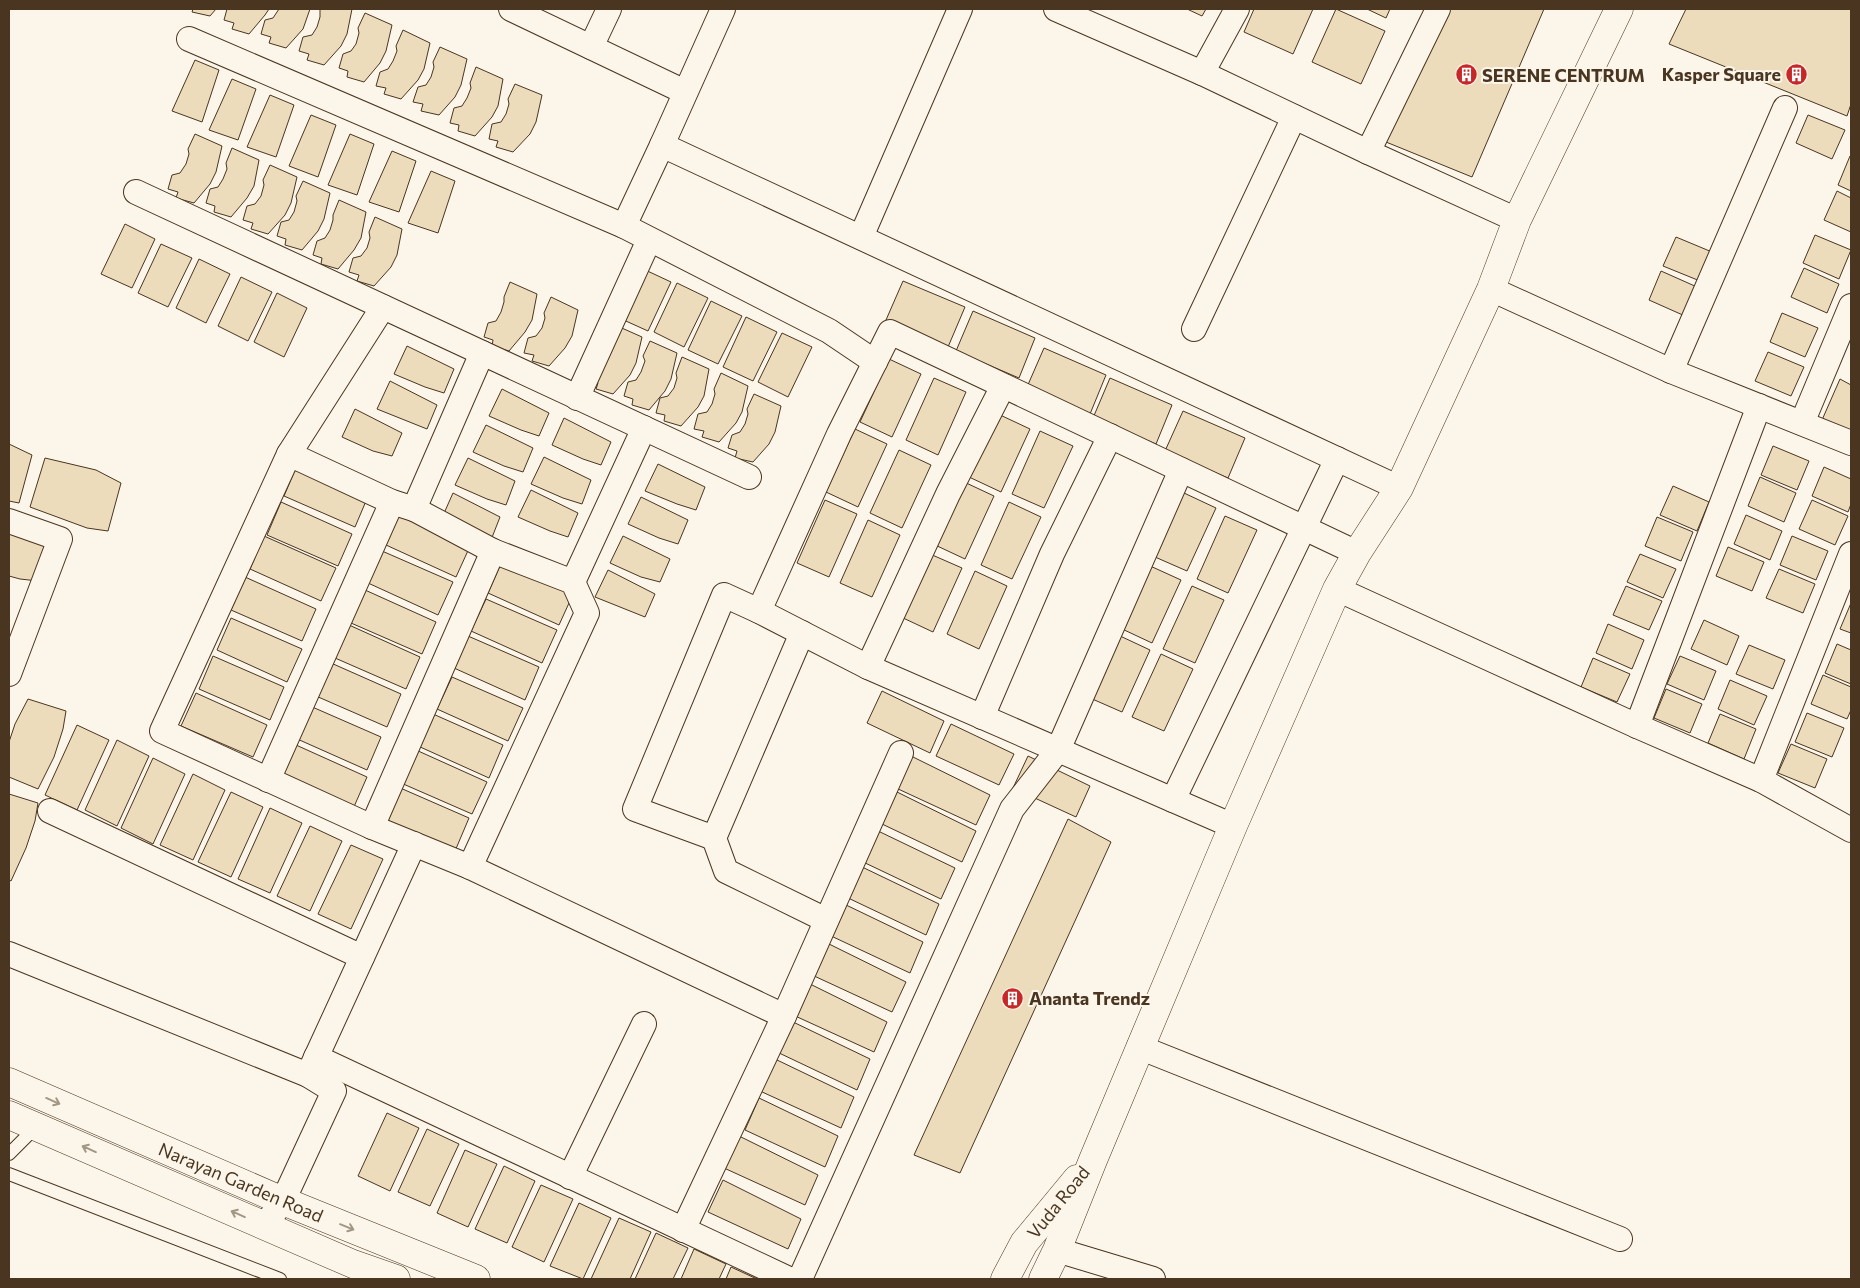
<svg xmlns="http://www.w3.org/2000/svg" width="1860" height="1288" font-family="Commissioner,sans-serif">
  <rect width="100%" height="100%" fill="#fbf6e9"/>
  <g fill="#ecdcbc" stroke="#4a3520">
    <path d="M193 9H216L210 16 192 12Z"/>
    <path d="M227 9H269L265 15 249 34 232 29 234 23 224 20Z"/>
    <path d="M279 9H310L303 29 286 48 269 43 271 37 261 34 265 20 273 18Z"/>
    <path d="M320 9H352L347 34 341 46 324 65 307 60 309 54 299 51 303 37 312 35 317 27 320 17Z"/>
    <path d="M1187 9H1206L1202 16Z"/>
    <path d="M1254 9H1313L1293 54 1244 32Z"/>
    <path d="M1336 9 1385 31 1361 84 1312 62Z"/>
    <path d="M1367 9H1390L1386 18Z"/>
    <path d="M1448 9H1544L1472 177 1386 142Z"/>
    <path d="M1686 9H1851V104L1847 116 1669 44Z"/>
    <path d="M365 13 392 25 386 51 380 63 364 82 347 77 348 71 339 68 343 54 351 51 356 44 359 33 358 28Z"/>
    <path d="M403 30 430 43 424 69 418 80 401 99 384 94 386 88 376 86 380 72 388 69 393 61 397 51 396 46Z"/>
    <path d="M440 47 467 59 461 85 455 97 439 115 421 111 423 104 413 102 418 87 426 85 431 77 434 67 433 62Z"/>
    <path d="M195 60 219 70 202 122 172 111Z"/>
    <path d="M476 67 503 79 498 106 492 117 475 136 458 131 459 125 450 123 454 108 462 106 467 98 471 88 470 83Z"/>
    <path d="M232 79 256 89 238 140 209 130Z"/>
    <path d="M515 84 542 95 536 122 530 134 513 152 496 147 498 141 489 139 492 124 501 122 506 114 509 104 508 99Z"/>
    <path d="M270 95 294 105 276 157 247 147Z"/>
    <path d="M311 115 336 125 318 177 289 166Z"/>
    <path d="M1808 115 1845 130 1832 159 1796 143Z"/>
    <path d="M195 134 222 146 216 172 210 184 194 203 176 198 178 192 168 189 172 175 180 173 186 164 189 154 188 149Z"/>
    <path d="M350 134 374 144 357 195 328 185Z"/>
    <path d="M232 148 259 160 254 186 247 198 231 217 214 212 215 206 206 203 210 189 218 187 223 179 227 169 226 163Z"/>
    <path d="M392 151 416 161 399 212 369 202Z"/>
    <path d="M1850 156 1851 157V191L1838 185Z"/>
    <path d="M270 165 297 177 291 203 285 215 268 234 251 229 253 223 243 220 247 206 255 204 261 196 264 185 263 180Z"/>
    <path d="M431 171 455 181 438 233 408 223Z"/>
    <path d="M303 181 330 193 324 219 318 231 302 250 285 245 286 239 277 236 281 222 289 220 294 212 297 201 296 196Z"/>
    <path d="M1837 191 1851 198V232L1824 220Z"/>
    <path d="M339 200 366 212 361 238 354 250 338 269 321 264 322 258 313 255 317 241 325 238 330 230 333 220V215Z"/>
    <path d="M375 217 402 229 397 255 391 267 374 286 357 281 359 275 349 272 353 258 361 256 367 248 370 238 369 232Z"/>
    <path d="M125 224 155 239 132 288 101 274Z"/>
    <path d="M1815 235 1851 250 1839 279 1803 263Z"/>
    <path d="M1676 237 1712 252 1700 281 1663 266Z"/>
    <path d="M161 244 192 258 168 307 138 293Z"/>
    <path d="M199 259 230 274 206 323 176 308Z"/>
    <path d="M641 268 671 282 648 331 617 317Z"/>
    <path d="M1804 268 1839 284 1827 313 1791 297Z"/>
    <path d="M1661 271 1697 287 1685 316 1649 300Z"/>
    <path d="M241 277 272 292 248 341 218 326Z"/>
    <path d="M903 281 965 307 948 347 886 320Z"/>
    <path d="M510 282 537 294 532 320 525 332 509 351 492 346 493 340 484 337 488 323 496 321 501 312 504 302V297Z"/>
    <path d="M677 283 708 298 684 347 654 332Z"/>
    <path d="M277 293 307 308 284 357 254 342Z"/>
    <path d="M551 297 578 310 572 336 565 348 549 366 532 361 534 355 524 353 528 338 536 336 542 328 545 318 544 313Z"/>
    <path d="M711 301 742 316 718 364 688 350Z"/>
    <path d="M973 311 1035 338 1019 378 956 351Z"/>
    <path d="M1782 313 1818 328 1805 357 1770 342Z"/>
    <path d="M746 317 777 332 753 381 723 367Z"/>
    <path d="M615 325 642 337 636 363 630 375 613 394 596 389 598 383 588 380Z"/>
    <path d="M782 333 812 347 788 397 758 382Z"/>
    <path d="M650 341 677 353 671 379 665 391 649 410 632 405 633 399 624 396 628 382 636 380 641 372 645 361 643 356Z"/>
    <path d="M407 346 454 369 444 393 425 387 394 374Z"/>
    <path d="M1044 348 1106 375 1090 414 1027 387Z"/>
    <path d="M1768 352 1804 367 1791 396 1755 381Z"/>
    <path d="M682 357 709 369 704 396 698 407 681 426 664 421 665 415 656 413 660 398 668 396 674 388 677 378 676 373Z"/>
    <path d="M889 359 921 374 892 437 860 422Z"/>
    <path d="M721 373 748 386 742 412 736 423 719 442 702 437 704 431 694 429 698 414 707 412 712 404 715 394 714 389Z"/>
    <path d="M934 378 966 392 938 455 906 440Z"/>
    <path d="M1110 378 1172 405 1156 444 1093 418Z"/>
    <path d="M1840 379 1851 385V432L1822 420Z"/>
    <path d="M390 381 437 405 427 429 377 409Z"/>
    <path d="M502 389 549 413 539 436 521 430 489 416Z"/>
    <path d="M754 394 781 406 775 432 769 444 753 462 735 458 737 451 728 448 732 435 740 432 745 424 748 414 747 409Z"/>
    <path d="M355 409 402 433 392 456 373 451 342 437Z"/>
    <path d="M1183 411 1245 438 1228 478 1165 451Z"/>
    <path d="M998 414 1030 429 1001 492 969 477Z"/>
    <path d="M564 418 611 442 601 465 583 459 552 445Z"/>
    <path d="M486 425 533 448 523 472 504 466 473 452Z"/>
    <path d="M855 429 887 444 858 507 826 492Z"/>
    <path d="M1040 431 1073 446 1044 508 1012 494Z"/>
    <path d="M9 444 32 455 19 503 9 501Z"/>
    <path d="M1773 446 1809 461 1797 490 1761 475Z"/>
    <path d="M899 450 931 465 902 528 870 513Z"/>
    <path d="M544 457 591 480 582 504 563 498 531 484Z"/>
    <path d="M45 458 96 470 121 483 108 531 87 528 30 507Z"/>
    <path d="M468 458 515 481 506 505 487 499 455 485Z"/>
    <path d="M298 463 369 494 355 527 284 496Z"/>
    <path d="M658 464 705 487 696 510 677 504 645 491Z"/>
    <path d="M1824 467 1851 479V504L1848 512 1812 496Z"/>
    <path d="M1760 477 1796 493 1784 522 1748 506Z"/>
    <path d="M962 481 994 496 965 559 933 544Z"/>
    <path d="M1673 486 1709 502 1697 531 1660 515Z"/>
    <path d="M531 490 578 513 568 537 550 531 518 517Z"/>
    <path d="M453 493 500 517 491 540 441 520Z"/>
    <path d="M1184 493 1216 508 1187 571 1155 557Z"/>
    <path d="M641 497 688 520 678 544 659 538 628 524Z"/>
    <path d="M825 500 857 514 829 577 797 563Z"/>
    <path d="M1812 500 1848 516 1835 545 1799 529Z"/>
    <path d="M281 502 352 534 338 566 267 535Z"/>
    <path d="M1009 502 1041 517 1012 579 981 565Z"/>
    <path d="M400 513 471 544 456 577 386 545Z"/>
    <path d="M1746 515 1782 531 1770 560 1734 544Z"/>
    <path d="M1225 516 1257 530 1228 593 1197 579Z"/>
    <path d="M1657 517 1693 532 1681 561 1645 546Z"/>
    <path d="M868 520 900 535 872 597 840 583Z"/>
    <path d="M9 527 49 543 38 581 20 579 9 576Z"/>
    <path d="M264 536 336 568 321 601 250 569Z"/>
    <path d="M623 536 670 559 660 582 641 577 610 563Z"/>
    <path d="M1792 536 1828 551 1816 580 1780 565Z"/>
    <path d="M1728 547 1764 562 1752 591 1716 576Z"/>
    <path d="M382 551 453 582 438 615 368 583Z"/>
    <path d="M930 554 962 568 933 632 901 617Z"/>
    <path d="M1640 554 1676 569 1663 598 1627 582Z"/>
    <path d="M502 561 574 592 559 625 488 593Z"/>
    <path d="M1148 565 1181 580 1152 643 1120 628Z"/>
    <path d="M1779 569 1815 584 1803 613 1766 598Z"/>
    <path d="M608 570 655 594 645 617 595 597Z"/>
    <path d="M975 571 1007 586 979 649 947 634Z"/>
    <path d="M245 577 316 609 302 641 231 610Z"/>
    <path d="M1192 586 1224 600 1195 663 1163 649Z"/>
    <path d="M1626 586 1662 601 1649 630 1613 615Z"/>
    <path d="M365 590 436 622 422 654 351 623Z"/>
    <path d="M486 599 557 630 542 663 471 631Z"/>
    <path d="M1851 603V633L1840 629Z"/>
    <path d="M231 618 302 649 287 682 217 650Z"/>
    <path d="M1704 620 1739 636 1727 665 1691 649Z"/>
    <path d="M1608 624 1644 640 1632 669 1596 653Z"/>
    <path d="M349 625 420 657 406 689 335 658Z"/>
    <path d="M1118 635 1150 650 1122 712 1090 698Z"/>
    <path d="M468 636 539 667 525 700 454 668Z"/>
    <path d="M1837 644 1851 650V684L1825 673Z"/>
    <path d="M1749 645 1785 660 1773 689 1736 674Z"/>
    <path d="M1161 654 1193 669 1164 731 1132 717Z"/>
    <path d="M213 656 284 687 270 720 199 689Z"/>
    <path d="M1680 656 1716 671 1704 700 1667 684Z"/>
    <path d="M1593 658 1630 674 1617 702 1581 687Z"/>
    <path d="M331 663 401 694 387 727 316 696Z"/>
    <path d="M1823 675 1851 687V710L1847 719 1811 704Z"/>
    <path d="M452 677 523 708 508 741 437 709Z"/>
    <path d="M1730 680 1767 696 1754 725 1718 709Z"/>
    <path d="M1666 689 1702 704 1690 733 1654 718Z"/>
    <path d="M882 691 944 721 930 753 867 723Z"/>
    <path d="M196 693 267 725 253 757 181 726Z"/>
    <path d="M28 699 66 711 63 729 54 757 38 789 9 777V742L15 724Z"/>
    <path d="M310 706 381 737 367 770 295 738Z"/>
    <path d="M1807 713 1844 728 1832 757 1795 742Z"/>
    <path d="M433 714 503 745 489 778 418 746Z"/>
    <path d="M1720 714 1756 729 1744 759 1708 743Z"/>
    <path d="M951 724 1014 754 999 785 936 756Z"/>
    <path d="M77 725 109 740 77 810 45 795Z"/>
    <path d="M117 740 149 756 117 826 85 810Z"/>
    <path d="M1791 744 1827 759 1815 788 1778 773Z"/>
    <path d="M296 745 367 777 353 809 282 778Z"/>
    <path d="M416 750 487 782 472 814 401 783Z"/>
    <path d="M911 756 990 795 976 825 896 788Z"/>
    <path d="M1028 756 1090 786 1076 817 1013 788Z"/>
    <path d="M153 758 185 774 153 844 121 828Z"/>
    <path d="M193 774 225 790 193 860 160 845Z"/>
    <path d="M398 787 469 818 455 851 384 819Z"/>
    <path d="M231 792 263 807 231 877 198 862Z"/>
    <path d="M897 792 976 831 962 862 882 824Z"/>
    <path d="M9 794 38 803 35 821 26 848 11 881 9 880Z"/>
    <path d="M270 808 302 823 270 893 238 879Z"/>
    <path d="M1068 819 1111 842 960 1173 914 1155Z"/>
    <path d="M310 826 342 841 310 911 277 896Z"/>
    <path d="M876 830 955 868 941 899 861 861Z"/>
    <path d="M351 845 383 859 351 929 318 914Z"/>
    <path d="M860 866 939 904 926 935 846 897Z"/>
    <path d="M844 904 923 942 910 973 829 935Z"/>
    <path d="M827 943 906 982 892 1012 812 975Z"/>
    <path d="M808 983 887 1022 874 1052 793 1015Z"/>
    <path d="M791 1021 870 1059 857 1090 777 1052Z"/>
    <path d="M775 1059 854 1097 841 1128 760 1091Z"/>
    <path d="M759 1098 838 1136 825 1167 745 1130Z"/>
    <path d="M387 1113 419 1128 390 1191 358 1176Z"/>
    <path d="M427 1129 459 1144 430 1206 398 1192Z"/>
    <path d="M739 1136 818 1175 805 1205 724 1168Z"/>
    <path d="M465 1150 497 1164 468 1227 437 1213Z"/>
    <path d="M504 1166 535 1181 507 1243 475 1229Z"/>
    <path d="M723 1180 801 1219 788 1249 708 1212Z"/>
    <path d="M541 1185 573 1199 544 1262 512 1247Z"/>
    <path d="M579 1203 611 1218 583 1279 550 1266Z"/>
    <path d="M619 1218 651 1232 630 1279H591Z"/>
    <path d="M656 1233 688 1248 673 1279H635Z"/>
    <path d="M694 1249 726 1264 719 1279H681Z"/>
    <path d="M731 1267 757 1279H726Z"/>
  </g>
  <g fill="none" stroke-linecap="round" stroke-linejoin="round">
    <defs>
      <g id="lane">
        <path d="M9 1154 37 1126"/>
        <path d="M9 1174 280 1279"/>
      </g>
      <g id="street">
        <path d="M511 9 685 92"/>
        <path d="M1056 9 1202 73 1368 152 1517 220"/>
        <path d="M189 39 624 226 662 145 1399 488"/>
        <path d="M591 47 609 9"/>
        <path d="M1202 73 1237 9"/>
        <path d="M662 145 723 9"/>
        <path d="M1368 152 1438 9"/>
        <path d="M136 192 749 477"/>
        <path d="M624 226 829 331 875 362"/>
        <path d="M861 237 960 9"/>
        <path d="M1491 289 1671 371 1851 443"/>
        <path d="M1194 329 1294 117"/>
        <path d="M482 353 414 509 392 502 289 454 162 731 372 827 470 867 784 1016 901 753"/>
        <path d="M1671 371 1785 108"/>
        <path d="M1003 386 948 494 868 667 1173 800 1337 459"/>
        <path d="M577 398 649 240"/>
        <path d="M1802 423 1851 306"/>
        <path d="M289 454 383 307"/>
        <path d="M414 509 493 551 573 582 587 613 470 867"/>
        <path d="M9 521 60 539 9 674"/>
        <path d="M573 582 644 428"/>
        <path d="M1337 589 1637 726 1761 780 1851 830"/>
        <path d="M759 611 724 595 635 809 714 838 802 633"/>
        <path d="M868 667 759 611 839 434 890 332 1357 553"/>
        <path d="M982 717 1052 554 1110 436"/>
        <path d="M1637 726 1759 406"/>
        <path d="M268 780 392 502"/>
        <path d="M1761 780 1851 554"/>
        <path d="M1173 800 1233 826"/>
        <path d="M50 811 362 957"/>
        <path d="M372 827 493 551"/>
        <path d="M714 838 726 871 826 920"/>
        <path d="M9 954 308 1075"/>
        <path d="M1139 1047 1620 1239"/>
        <path d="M316 1057 789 1279"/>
        <path d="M570 1177 644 1024"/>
        <path d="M264 1226 283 1201 334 1091 308 1075 414 844"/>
        <path d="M683 1230 784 1016"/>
        <path d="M1057 1250 1153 1279"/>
        <path d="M800 1279 1012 809 1058 750 1181 470"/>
      </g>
      <g id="secondary">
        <path d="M9 1082 283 1201 476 1279"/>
        <path d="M9 1115 353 1264 396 1279"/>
        <path d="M1005 1279 1024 1243 1077 1179"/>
        <path d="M1043 1279 1057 1250 1093 1160 1233 826 1337 589 1357 553 1399 488 1491 289 1517 220 1619 9"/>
      </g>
    </defs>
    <use href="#lane" stroke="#4a3520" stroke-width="14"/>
    <use href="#street" stroke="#4a3520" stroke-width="26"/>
    <use href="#secondary" stroke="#4a3520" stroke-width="29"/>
    <use href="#lane" stroke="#fbf6e9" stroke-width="12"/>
    <use href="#street" stroke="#fbf6e9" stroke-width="24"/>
    <use href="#secondary" stroke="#fbf6e9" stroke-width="28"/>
  </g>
  <defs><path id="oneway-shaft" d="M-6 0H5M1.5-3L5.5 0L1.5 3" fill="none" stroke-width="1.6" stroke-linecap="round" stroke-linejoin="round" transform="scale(1.25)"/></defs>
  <g stroke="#a29684">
    <use href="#oneway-shaft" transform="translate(53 1101) rotate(24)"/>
    <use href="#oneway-shaft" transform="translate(89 1149) rotate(-156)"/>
    <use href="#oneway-shaft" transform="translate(238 1214) rotate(-156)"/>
    <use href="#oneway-shaft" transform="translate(347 1227) rotate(22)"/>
  </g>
  <defs>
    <symbol id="building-disc" viewBox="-11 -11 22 22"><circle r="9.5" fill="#c62828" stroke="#fbf6e9"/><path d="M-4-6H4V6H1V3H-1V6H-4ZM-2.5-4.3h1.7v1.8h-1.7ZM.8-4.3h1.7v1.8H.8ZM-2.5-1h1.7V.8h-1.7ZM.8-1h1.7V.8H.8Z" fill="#fff"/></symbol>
  </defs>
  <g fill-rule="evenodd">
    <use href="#building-disc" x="1784" y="62" width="25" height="25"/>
    <use href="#building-disc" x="1454" y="62" width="25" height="25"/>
    <use href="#building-disc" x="1000" y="986" width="25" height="25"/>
  </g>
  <g text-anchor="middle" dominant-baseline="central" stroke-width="4" stroke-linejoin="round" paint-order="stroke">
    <g font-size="18" font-weight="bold" fill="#4a3520" stroke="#fbf6e9" text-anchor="start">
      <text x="1781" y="74" text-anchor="end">Kasper Square</text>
      <text x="1482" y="75">SERENE CENTRUM</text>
      <text x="1029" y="998">Ananta Trendz</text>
    </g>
    <g font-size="18" fill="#4a3520" stroke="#fbf6e9">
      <text transform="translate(241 1182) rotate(23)">Narayan Garden Road</text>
      <text transform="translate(1058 1202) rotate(-51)">Vuda Road</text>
    </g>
  </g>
  <rect width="1860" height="1288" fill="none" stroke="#4a3520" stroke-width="20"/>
</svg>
